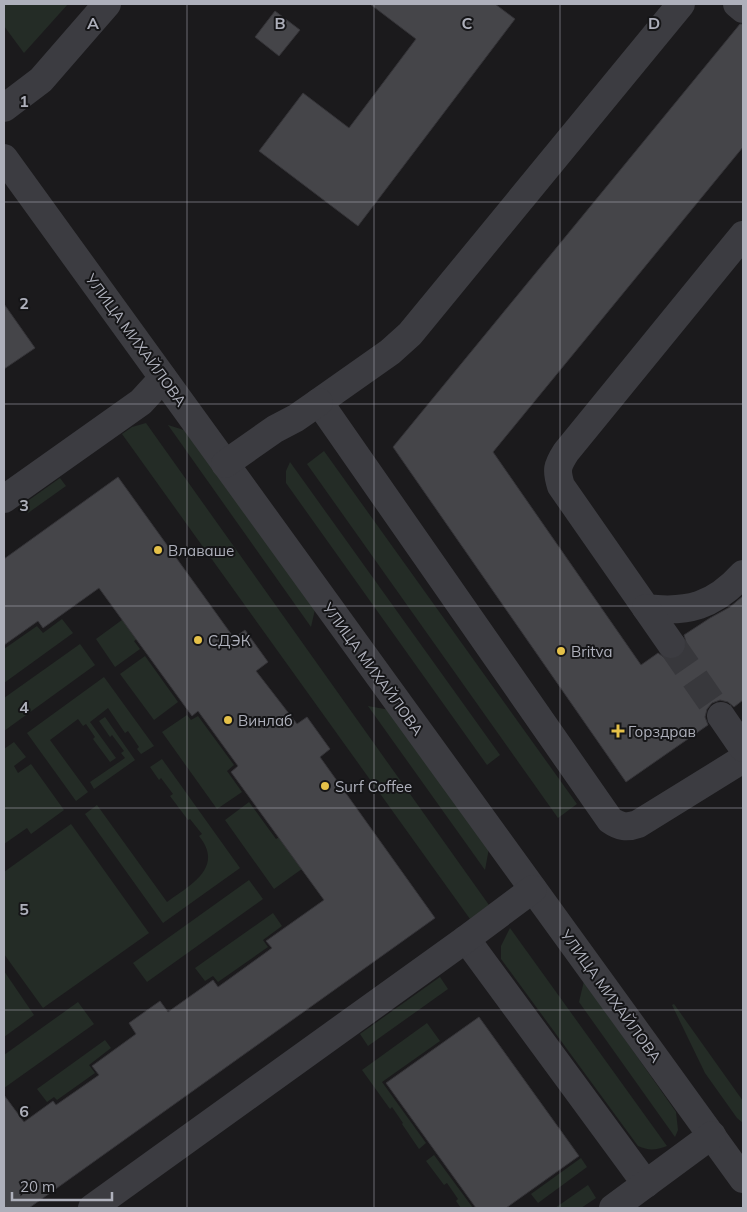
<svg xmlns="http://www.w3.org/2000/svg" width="747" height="1212" font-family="Mulish,sans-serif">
  <rect width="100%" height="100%" fill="#1b1a1c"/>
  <g fill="#242c26">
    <path d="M4 4H68L24 53 4 26Z"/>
    <path d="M146 423 489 905 470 919 122 434 132 427Z"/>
    <path d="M168 425 187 431 316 605 311 627Z"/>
    <path d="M324 451 577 804 558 818 307 464Z"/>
    <path d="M290 462 500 755 487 765 286 483V471Z"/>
    <path d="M60 478 66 486 28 513 22 505Z"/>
    <path d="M126 617 140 637 134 641 140 649 115 667 96 639Z"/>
    <path d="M62 619 73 633 4 683V649L37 626 43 633Z"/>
    <path d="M80 644 95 665 4 731V698Z"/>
    <path d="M145 656 178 702 154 720 120 674Z"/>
    <path d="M104 677 154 746 141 754 137 749 139 747 128 731 125 733 108 708 90 722 116 758 110 762 93 739 95 737 86 724 83 726 78 719 50 740 88 792 76 801 27 733Z"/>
    <path d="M368 706 390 710 489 848 485 870Z"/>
    <path d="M187 715 191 720 198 716 234 765 227 771 242 792 217 809 162 732Z"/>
    <path d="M105 717 135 760 94 789 90 782 125 758 121 753 124 751 112 735 110 737 99 721Z"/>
    <path d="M14 742 26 757 14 766 18 773 31 764 64 810 31 834 27 828 4 844V749Z"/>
    <path d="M162 759 240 868 163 923 85 814 97 805 167 902C189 886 225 868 199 836L202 834 190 819 188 820 170 796 173 794 161 778 159 780 150 767Z"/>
    <path d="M249 802 276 839 284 834 306 866 274 889 225 820Z"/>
    <path d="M71 824 149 933 43 1008 4 954V872Z"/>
    <path d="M249 880 263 899 147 982 133 963Z"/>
    <path d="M273 913 282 926 263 940 268 947 218 982 213 976 205 981 195 968Z"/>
    <path d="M510 928 667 1146C656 1150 649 1151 638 1146L501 959V946Z"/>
    <path d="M4 971 34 1015 4 1037Z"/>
    <path d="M440 977 448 989 368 1046 360 1034Z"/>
    <path d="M584 981 676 1112 678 1130 675 1137 579 1002Z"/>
    <path d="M78 1002 94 1024 4 1088V1055Z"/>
    <path d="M674 1004 743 1101V1123L737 1118 705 1073 672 1005Z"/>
    <path d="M427 1023 440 1041 382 1082 426 1143 419 1149 402 1124 403 1123 392 1107 390 1109 362 1070Z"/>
    <path d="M105 1040 111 1048 89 1065 95 1073 57 1100 54 1097 47 1102 37 1089Z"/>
    <path d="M434 1155 473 1208H461L456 1201 458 1199 447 1183 444 1185 426 1161Z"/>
    <path d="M581 1158 587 1167 538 1203 531 1194Z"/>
    <path d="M588 1185 596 1198 581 1208H555Z"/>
  </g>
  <g fill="#454549" stroke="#353438">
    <path d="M370 4H495L515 19 358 226 259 151 303 93 349 128 416 39Z"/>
    <path d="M275 11 300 30 279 56 255 37Z"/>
    <path d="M740 24H743V147L493 452 641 665 658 653 665 658 672 660 679 657 685 650 686 642 684 635 710 618 730 607 743 596V700L734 707 728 702 720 700 712 703 707 709 705 717 708 725 626 782 393 447Z"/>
    <path d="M4 304 35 348 4 369Z"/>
    <path d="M118 477 234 638 245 630 268 662 256 671 297 724 307 717 330 749 320 757 435 918 29 1208H4V1095L24 1122 53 1101 56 1105 99 1075 92 1066 136 1034 129 1023 160 1001 168 1012 213 980 218 987 272 948 266 941 324 900 231 772 238 766 198 711 192 716 99 588 43 628 38 621 4 645V559Z"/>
    <path d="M479 1017 579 1156 506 1208H476L386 1083Z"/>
  </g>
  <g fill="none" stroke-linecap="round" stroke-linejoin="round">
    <path stroke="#38383c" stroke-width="28" stroke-dasharray="28 14" stroke-linecap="butt" d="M671 644 721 716"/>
    <g stroke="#3c3c41" stroke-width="28">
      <path d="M681 4 410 334 390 352 319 402 610 820C620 827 627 828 638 824L743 759"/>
      <path d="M737 4 743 9"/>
      <path d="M4 108 41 80 107 4"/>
      <path d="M4 158 743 1179"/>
      <path d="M743 235 566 452C557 466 556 470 561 486L646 608C688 613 714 606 743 574"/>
      <path d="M225 464 275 429 296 418 319 402"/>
      <path d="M4 499 141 402 163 378"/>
      <path d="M646 608 671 644"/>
      <path d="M721 716 743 748"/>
      <path d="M466 939 646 1184"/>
      <path d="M92 1208 466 939 533 889"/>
      <path d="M613 1208 712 1135"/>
    </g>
  </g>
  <path fill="none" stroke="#aeb0bb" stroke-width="1" stroke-opacity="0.55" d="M187 4V1208M374 4V1208M560 4V1208M4 202H743M4 404H743M4 606H743M4 808H743M4 1010H743"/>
  <g fill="#e5c149" stroke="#151517" stroke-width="2">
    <circle cx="158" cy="550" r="5"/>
    <circle cx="198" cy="640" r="5"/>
    <circle cx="561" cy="651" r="5"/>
    <circle cx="228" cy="720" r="5"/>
    <path d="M615.5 723.5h5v5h5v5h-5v5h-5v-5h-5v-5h5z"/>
    <circle cx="325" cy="786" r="5"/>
  </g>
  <g text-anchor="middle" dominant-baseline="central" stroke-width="4" stroke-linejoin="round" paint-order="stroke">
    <g font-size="15" fill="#aeb0bb" stroke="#151517">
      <text transform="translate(136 340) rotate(54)">УЛИЦА МИХАЙЛОВА</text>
      <text transform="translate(373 669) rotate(54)">УЛИЦА МИХАЙЛОВА</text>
      <text transform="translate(611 996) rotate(54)">УЛИЦА МИХАЙЛОВА</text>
    </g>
    <g font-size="15" fill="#aeb0bb" stroke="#151517" text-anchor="start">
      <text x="168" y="550">Влаваше</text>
      <text x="208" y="640">СДЭК</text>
      <text x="571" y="651">Britva</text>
      <text x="238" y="720">Винлаб</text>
      <text x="628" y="731">Горздрав</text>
      <text x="335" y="786">Surf Coffee</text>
    </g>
  </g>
  <g font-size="16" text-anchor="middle" font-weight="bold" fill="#aeb0bb" stroke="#151517" stroke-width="4" stroke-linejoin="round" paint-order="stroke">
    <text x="93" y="29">A</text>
    <text x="280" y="29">B</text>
    <text x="467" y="29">C</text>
    <text x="654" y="29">D</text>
    <text x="24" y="107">1</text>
    <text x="24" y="309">2</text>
    <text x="24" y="511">3</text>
    <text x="24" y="713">4</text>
    <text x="24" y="915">5</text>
    <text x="24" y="1117">6</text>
  </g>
  <rect width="747" height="1212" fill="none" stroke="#aeb0bb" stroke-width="10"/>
  <path d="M12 1192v8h100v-8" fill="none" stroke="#aeb0bb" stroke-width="2.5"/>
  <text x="20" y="1192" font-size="15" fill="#aeb0bb" stroke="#151517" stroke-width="4" paint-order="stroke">20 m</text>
</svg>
